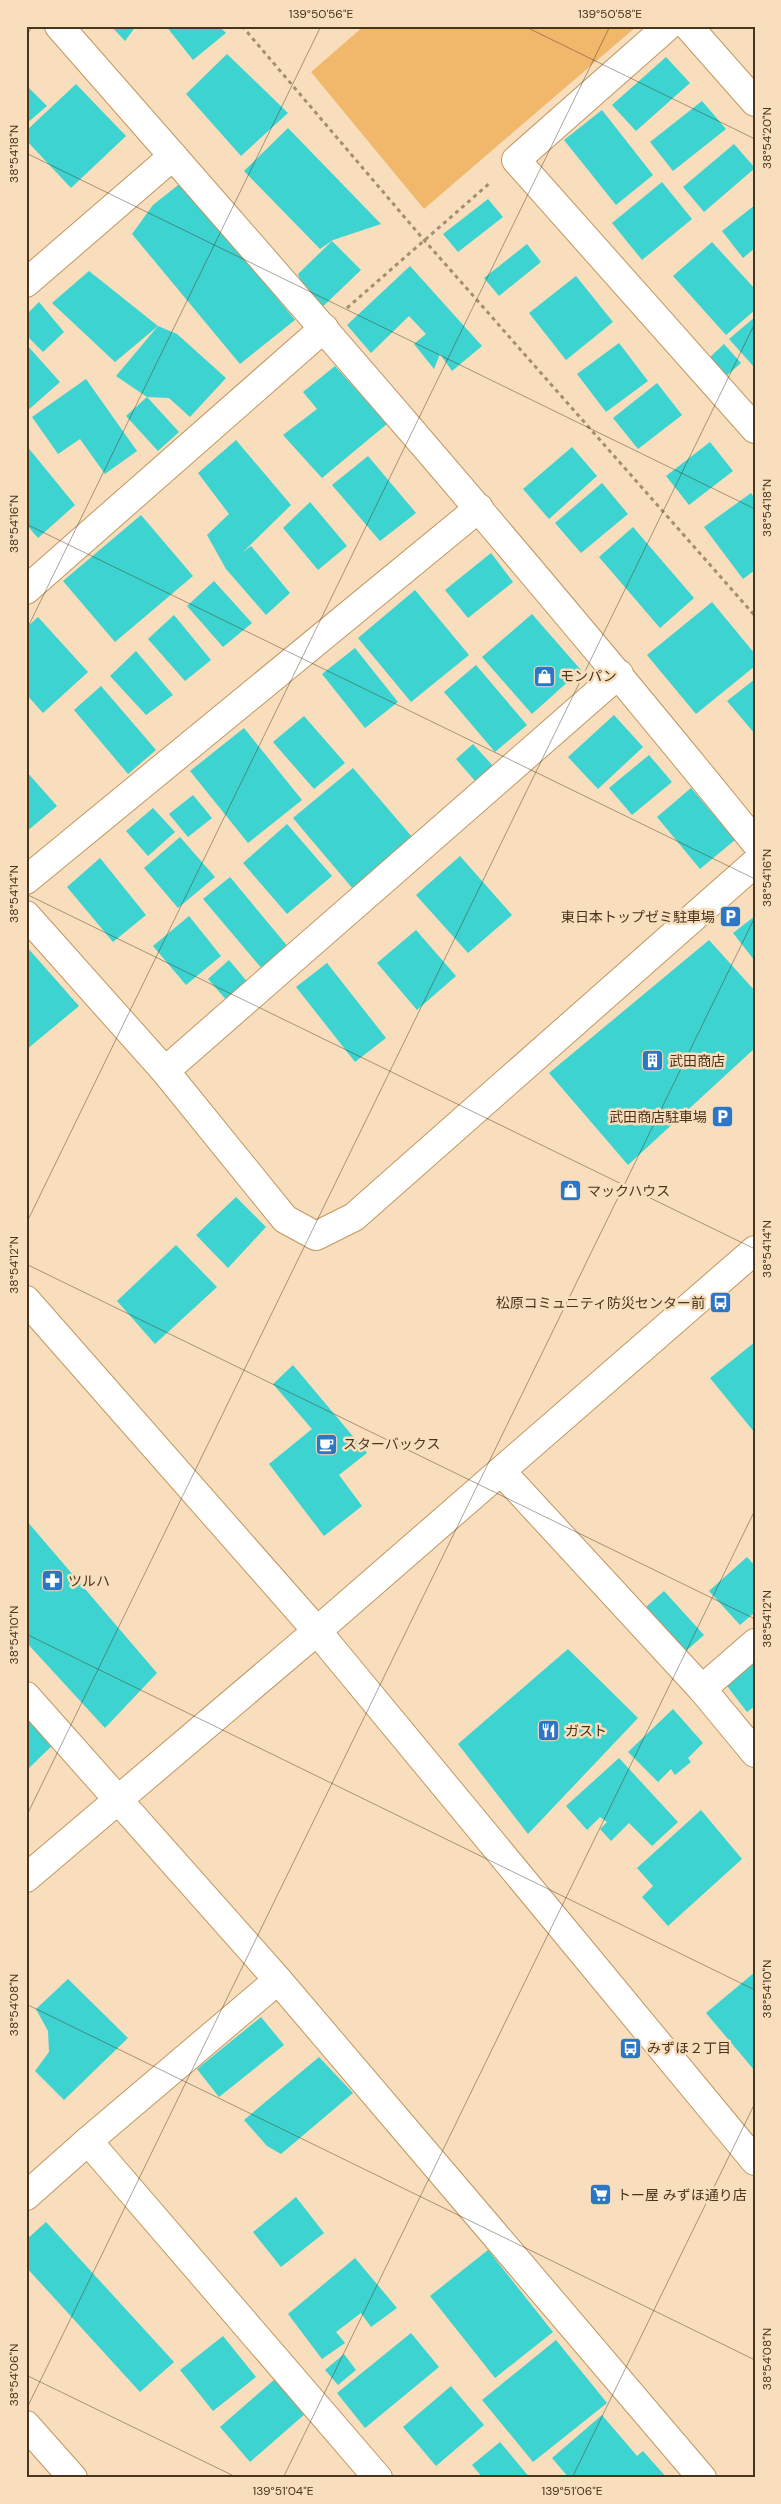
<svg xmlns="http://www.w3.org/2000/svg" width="781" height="2504" font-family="'DM Sans','Noto Sans JP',sans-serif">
  <rect width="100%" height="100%" fill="#f8debc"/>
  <path fill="#f1b86c" d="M364 26H637L424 209 311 72Z"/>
  <g fill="#3cd3d0">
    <path d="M111 26H136L125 41Z"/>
    <path d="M166 26H219L226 33 193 60Z"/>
    <path d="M227 54 288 113 241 156 186 94Z"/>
    <path d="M666 57 690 83 636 131 612 105Z"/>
    <path d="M76 84 126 136 71 188 26 140V131Z"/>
    <path d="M26 85 47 106 26 124Z"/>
    <path d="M702 101 726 129 673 171 650 142Z"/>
    <path d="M602 110 653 175 616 205 564 140Z"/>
    <path d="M288 128 381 224 333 240 320 249 244 171Z"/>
    <path d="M734 144 755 168 704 212 683 187Z"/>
    <path d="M182 182 295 320 240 364 132 234 153 205Z"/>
    <path d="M662 182 692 219 642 260 612 223Z"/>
    <path d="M488 199 503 217 458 252 443 234Z"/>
    <path d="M755 205V248L743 258 722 231Z"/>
    <path d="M332 241 361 270 313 316 298 274Z"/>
    <path d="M712 242 755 289V310L726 335 673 276Z"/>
    <path d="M527 244 541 262 499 296 484 278Z"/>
    <path d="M410 266 482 346 452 371 440 354 434 369 414 344 426 334 409 316 371 353 347 325Z"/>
    <path d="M89 271 158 326 115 362 52 303Z"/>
    <path d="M576 276 613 322 566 360 529 313Z"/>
    <path d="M39 302 64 332 43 352 26 335V315Z"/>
    <path d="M755 317V368L729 339Z"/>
    <path d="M158 326 177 334 226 378 190 417 169 398 147 397 179 432 158 451 126 416 147 397 116 376Z"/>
    <path d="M619 343 648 381 606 412 577 374Z"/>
    <path d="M26 344 60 382 26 412Z"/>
    <path d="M724 344 741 363 724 378 708 359Z"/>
    <path d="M335 366 387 424 322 478 283 435 317 409 303 392Z"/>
    <path d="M86 379 137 451 105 474 80 439 58 454 32 417Z"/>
    <path d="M657 383 682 415 638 449 613 418Z"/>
    <path d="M236 440 291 505 242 553 251 546 290 593 266 615 226 569 207 535 229 514 198 473Z"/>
    <path d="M710 442 733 471 689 505 666 476Z"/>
    <path d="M26 445 75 505 38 538 26 524Z"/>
    <path d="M572 447 597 476 549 519 523 489Z"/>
    <path d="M368 456 416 513 380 541 332 485Z"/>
    <path d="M602 483 628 514 581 553 555 523Z"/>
    <path d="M751 493 755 499V570L743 579 704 527Z"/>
    <path d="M310 502 347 546 318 570 283 528Z"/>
    <path d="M141 515 193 576 115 642 63 581Z"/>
    <path d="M633 527 694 598 660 628 599 557Z"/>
    <path d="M491 553 513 582 468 618 445 590Z"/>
    <path d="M214 581 252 623 223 647 187 606Z"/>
    <path d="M415 590 469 655 411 702 358 638Z"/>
    <path d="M712 602 755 654V666L696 714 647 655Z"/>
    <path d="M532 614 581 670 532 714 482 657Z"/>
    <path d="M174 615 211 660 185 681 148 639Z"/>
    <path d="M38 617 88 672 43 713 26 694V628Z"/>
    <path d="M355 648 398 702 365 728 322 674Z"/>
    <path d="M136 651 173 695 146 715 110 676Z"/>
    <path d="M476 665 527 725 495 752 444 692Z"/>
    <path d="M755 679V734L727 701Z"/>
    <path d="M101 686 156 750 128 774 74 710Z"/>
    <path d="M614 715 643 747 598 789 568 757Z"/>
    <path d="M304 716 345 763 314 789 273 742Z"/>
    <path d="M244 728 302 800 248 843 190 771Z"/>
    <path d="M473 744 494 767 476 782 456 759Z"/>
    <path d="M649 755 672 782 632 815 609 788Z"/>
    <path d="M353 768 413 838 353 889 293 818Z"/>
    <path d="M26 771 57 806 26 832Z"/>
    <path d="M691 788 735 840 700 869 657 817Z"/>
    <path d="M193 795 212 818 188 837 169 814Z"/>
    <path d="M153 808 175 832 148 856 126 831Z"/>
    <path d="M287 824 332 876 287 914 243 863Z"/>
    <path d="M180 837 215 877 178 908 144 868Z"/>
    <path d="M460 856 512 915 468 953 416 895Z"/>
    <path d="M100 858 146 915 113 942 67 887Z"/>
    <path d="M230 877 289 948 263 970 203 899Z"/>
    <path d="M189 916 221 956 186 985 153 946Z"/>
    <path d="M755 916V961L733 933Z"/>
    <path d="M416 930 456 976 417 1010 377 963Z"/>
    <path d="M709 940 755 991V1048L628 1165 549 1073Z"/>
    <path d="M26 946 79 1006 26 1050Z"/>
    <path d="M229 960 250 985 229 1003 208 979Z"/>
    <path d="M327 963 386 1038 355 1062 296 987Z"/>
    <path d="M236 1197 266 1227 228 1268 196 1235Z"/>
    <path d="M176 1245 217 1287 155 1344 117 1301Z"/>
    <path d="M755 1342V1433L710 1378Z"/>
    <path d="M293 1365 367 1453 339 1475 362 1506 324 1536 269 1464 312 1429 273 1384Z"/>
    <path d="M26 1520 157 1673 105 1728 26 1642Z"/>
    <path d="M747 1557 755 1566V1612L740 1625 709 1591Z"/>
    <path d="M664 1591 704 1635 686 1651 646 1607Z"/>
    <path d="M568 1649 638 1718 528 1834 458 1744Z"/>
    <path d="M755 1658V1706L747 1712 724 1682Z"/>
    <path d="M26 1703 62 1736 26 1771Z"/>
    <path d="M673 1709 703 1743 688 1758 691 1762 675 1775 671 1769 658 1782 628 1752Z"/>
    <path d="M619 1758 678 1822 652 1846 629 1823 611 1841 600 1829 607 1822 600 1817 587 1830 566 1806Z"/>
    <path d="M701 1810 742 1859 668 1926 642 1897 653 1886 637 1868Z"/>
    <path d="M755 1972V2071L706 2013Z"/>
    <path d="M68 1979 128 2038 64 2100 35 2071 49 2052 48 2031 36 2009Z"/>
    <path d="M261 2017 284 2045 219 2097 197 2069Z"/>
    <path d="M319 2057 353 2093 281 2154 267 2146 244 2120Z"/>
    <path d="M296 2197 324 2233 281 2267 253 2232Z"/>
    <path d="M46 2222 174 2362 140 2392 26 2267V2240Z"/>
    <path d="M488 2250 553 2332 495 2378 430 2296Z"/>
    <path d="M355 2258 397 2308 371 2327 361 2313 336 2332 345 2343 322 2359 288 2314Z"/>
    <path d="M411 2333 439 2367 365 2428 337 2393Z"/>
    <path d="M223 2336 256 2377 213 2411 180 2370Z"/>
    <path d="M556 2340 607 2403 533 2462 482 2400Z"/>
    <path d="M344 2354 356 2370 338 2385 325 2370Z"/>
    <path d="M275 2379 305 2414 250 2462 220 2427Z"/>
    <path d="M451 2386 484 2425 436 2466 403 2427Z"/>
    <path d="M602 2415 637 2456 643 2451 667 2478H569L552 2458Z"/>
    <path d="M500 2442 530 2478H483L472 2465Z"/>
  </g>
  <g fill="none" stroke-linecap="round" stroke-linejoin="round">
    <defs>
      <g id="minor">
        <path d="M59 26C295 295 530 563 755 842"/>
        <path d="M668 26 516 160 755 429"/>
        <path d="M688 26 755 102"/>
        <path d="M26 283 173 156"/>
        <path d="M26 590 324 328"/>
        <path d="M26 880 479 508"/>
        <path d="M26 915 165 1071 285 1219 316 1236 354 1217 755 863"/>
        <path d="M165 1071 619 674"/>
        <path d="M26 1300 317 1631 755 2161"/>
        <path d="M501 1471 702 1689 755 1753"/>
        <path d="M702 1689 755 1643"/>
        <path d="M26 1696 278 1980 702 2478"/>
        <path d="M26 1878 317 1631 755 1250"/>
        <path d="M88 2141 278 1980"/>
        <path d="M26 2196 88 2141 378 2478"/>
        <path d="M26 2425 73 2478"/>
      </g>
    </defs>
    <use href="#minor" stroke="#c19760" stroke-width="30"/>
    <g stroke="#a48e71" stroke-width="3" stroke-dasharray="4 4" stroke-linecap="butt">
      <path d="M242 26 424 240 755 616"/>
      <path d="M347 308 491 182"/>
    </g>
    <use href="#minor" stroke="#fff" stroke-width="28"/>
  </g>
  <path fill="none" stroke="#47351e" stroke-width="1" stroke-opacity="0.45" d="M524 26 755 139M26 38 32 26M26 153 755 509M26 524 755 879M26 631 321 26M26 894 755 1249M26 1224 610 26M26 1264 755 1619M26 1634 755 1990M26 1817 755 323M26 2004 755 2360M26 2375 238 2478M26 2410 755 917M283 2478 755 1510M572 2478 755 2103"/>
  <defs>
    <symbol id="shop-square" viewBox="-11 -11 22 22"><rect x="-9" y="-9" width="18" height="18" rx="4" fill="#2b76c6" stroke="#f8debc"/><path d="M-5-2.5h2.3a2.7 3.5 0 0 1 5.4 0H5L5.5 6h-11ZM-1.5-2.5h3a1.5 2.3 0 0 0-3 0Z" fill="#fff"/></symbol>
    <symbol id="parking-square" viewBox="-11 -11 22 22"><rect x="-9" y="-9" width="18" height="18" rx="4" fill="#2b76c6" stroke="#f8debc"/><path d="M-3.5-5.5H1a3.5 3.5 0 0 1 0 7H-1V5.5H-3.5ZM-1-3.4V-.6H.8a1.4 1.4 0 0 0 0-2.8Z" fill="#fff"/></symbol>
    <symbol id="building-square" viewBox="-11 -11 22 22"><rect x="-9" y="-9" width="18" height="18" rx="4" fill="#2b76c6" stroke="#f8debc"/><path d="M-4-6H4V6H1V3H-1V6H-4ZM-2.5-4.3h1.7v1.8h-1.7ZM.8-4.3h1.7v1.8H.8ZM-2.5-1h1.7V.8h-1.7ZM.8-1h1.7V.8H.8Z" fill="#fff"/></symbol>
    <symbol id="bus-square" viewBox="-11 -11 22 22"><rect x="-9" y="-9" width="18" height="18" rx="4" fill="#2b76c6" stroke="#f8debc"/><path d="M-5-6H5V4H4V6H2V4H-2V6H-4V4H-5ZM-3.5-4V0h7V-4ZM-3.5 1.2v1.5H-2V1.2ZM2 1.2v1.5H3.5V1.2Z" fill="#fff"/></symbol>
    <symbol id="cafe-square" viewBox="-11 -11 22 22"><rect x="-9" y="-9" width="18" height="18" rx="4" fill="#2b76c6" stroke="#f8debc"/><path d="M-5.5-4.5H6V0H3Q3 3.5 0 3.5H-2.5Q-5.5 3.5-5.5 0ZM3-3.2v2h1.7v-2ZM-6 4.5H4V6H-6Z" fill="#fff"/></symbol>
    <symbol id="pharmacy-square" viewBox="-11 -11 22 22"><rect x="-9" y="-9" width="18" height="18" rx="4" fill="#2b76c6" stroke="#f8debc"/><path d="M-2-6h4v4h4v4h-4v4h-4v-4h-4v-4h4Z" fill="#fff"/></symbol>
    <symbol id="restaurant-square" viewBox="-11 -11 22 22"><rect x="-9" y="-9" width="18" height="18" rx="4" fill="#2b76c6" stroke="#f8debc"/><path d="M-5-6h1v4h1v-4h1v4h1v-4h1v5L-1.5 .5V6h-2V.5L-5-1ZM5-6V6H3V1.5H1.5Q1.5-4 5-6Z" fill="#fff"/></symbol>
    <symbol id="supermarket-square" viewBox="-11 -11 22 22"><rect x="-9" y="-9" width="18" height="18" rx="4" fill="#2b76c6" stroke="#f8debc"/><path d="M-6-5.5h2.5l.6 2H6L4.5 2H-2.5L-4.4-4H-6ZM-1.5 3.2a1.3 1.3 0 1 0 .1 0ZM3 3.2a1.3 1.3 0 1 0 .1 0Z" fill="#fff"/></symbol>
  </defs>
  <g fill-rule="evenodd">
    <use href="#shop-square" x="532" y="664" width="25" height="25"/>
    <use href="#parking-square" x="718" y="904" width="25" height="25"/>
    <use href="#building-square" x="640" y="1048" width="25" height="25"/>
    <use href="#parking-square" x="710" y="1104" width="25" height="25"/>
    <use href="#shop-square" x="558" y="1178" width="25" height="25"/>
    <use href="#bus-square" x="708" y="1290" width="25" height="25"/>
    <use href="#cafe-square" x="314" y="1432" width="25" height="25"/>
    <use href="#pharmacy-square" x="40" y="1568" width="25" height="25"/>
    <use href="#restaurant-square" x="536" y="1718" width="25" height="25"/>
    <use href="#bus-square" x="618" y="2036" width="25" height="25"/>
    <use href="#supermarket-square" x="588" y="2182" width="25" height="25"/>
  </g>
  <g text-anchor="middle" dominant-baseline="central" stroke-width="5" stroke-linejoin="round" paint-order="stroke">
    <g font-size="14" fill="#47351e" stroke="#f8debc" text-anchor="start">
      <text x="560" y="676">モンパン</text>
      <text x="715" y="917" text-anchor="end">東日本トップゼミ駐車場</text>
      <text x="669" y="1061">武田商店</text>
      <text x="707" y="1117" text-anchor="end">武田商店駐車場</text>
      <text x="587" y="1191">マックハウス</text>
      <text x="705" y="1303" text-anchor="end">松原コミュニティ防災センター前</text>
      <text x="343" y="1444">スターバックス</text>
      <text x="68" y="1581">ツルハ</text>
      <text x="565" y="1731">ガスト</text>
      <text x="647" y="2048">みずほ２丁目</text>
      <text x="617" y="2195">トー屋 みずほ通り店</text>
    </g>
  </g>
  <rect width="781" height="2504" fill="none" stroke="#f8debc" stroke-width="55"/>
  <rect x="28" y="28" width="726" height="2448" fill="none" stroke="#47351e" stroke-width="2"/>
  <g font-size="12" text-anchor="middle" fill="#47351e">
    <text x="321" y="18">139°50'56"E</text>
    <text x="610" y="18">139°50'58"E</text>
    <text transform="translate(767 138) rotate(-90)" y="4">38°54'20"N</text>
    <text transform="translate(14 154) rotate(-90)" y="4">38°54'18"N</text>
    <text transform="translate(767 508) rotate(-90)" y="4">38°54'18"N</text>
    <text transform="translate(14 524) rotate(-90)" y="4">38°54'16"N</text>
    <text transform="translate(767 878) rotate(-90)" y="4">38°54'16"N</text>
    <text transform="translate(14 894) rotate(-90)" y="4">38°54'14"N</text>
    <text transform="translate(767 1249) rotate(-90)" y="4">38°54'14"N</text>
    <text transform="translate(14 1265) rotate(-90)" y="4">38°54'12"N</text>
    <text transform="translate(767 1619) rotate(-90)" y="4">38°54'12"N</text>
    <text transform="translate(14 1635) rotate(-90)" y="4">38°54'10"N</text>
    <text transform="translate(767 1989) rotate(-90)" y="4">38°54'10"N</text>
    <text transform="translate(14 2005) rotate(-90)" y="4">38°54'08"N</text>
    <text transform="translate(767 2359) rotate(-90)" y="4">38°54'08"N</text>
    <text transform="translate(14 2375) rotate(-90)" y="4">38°54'06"N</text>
    <text x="283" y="2495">139°51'04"E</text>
    <text x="572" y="2495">139°51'06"E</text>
  </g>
</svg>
